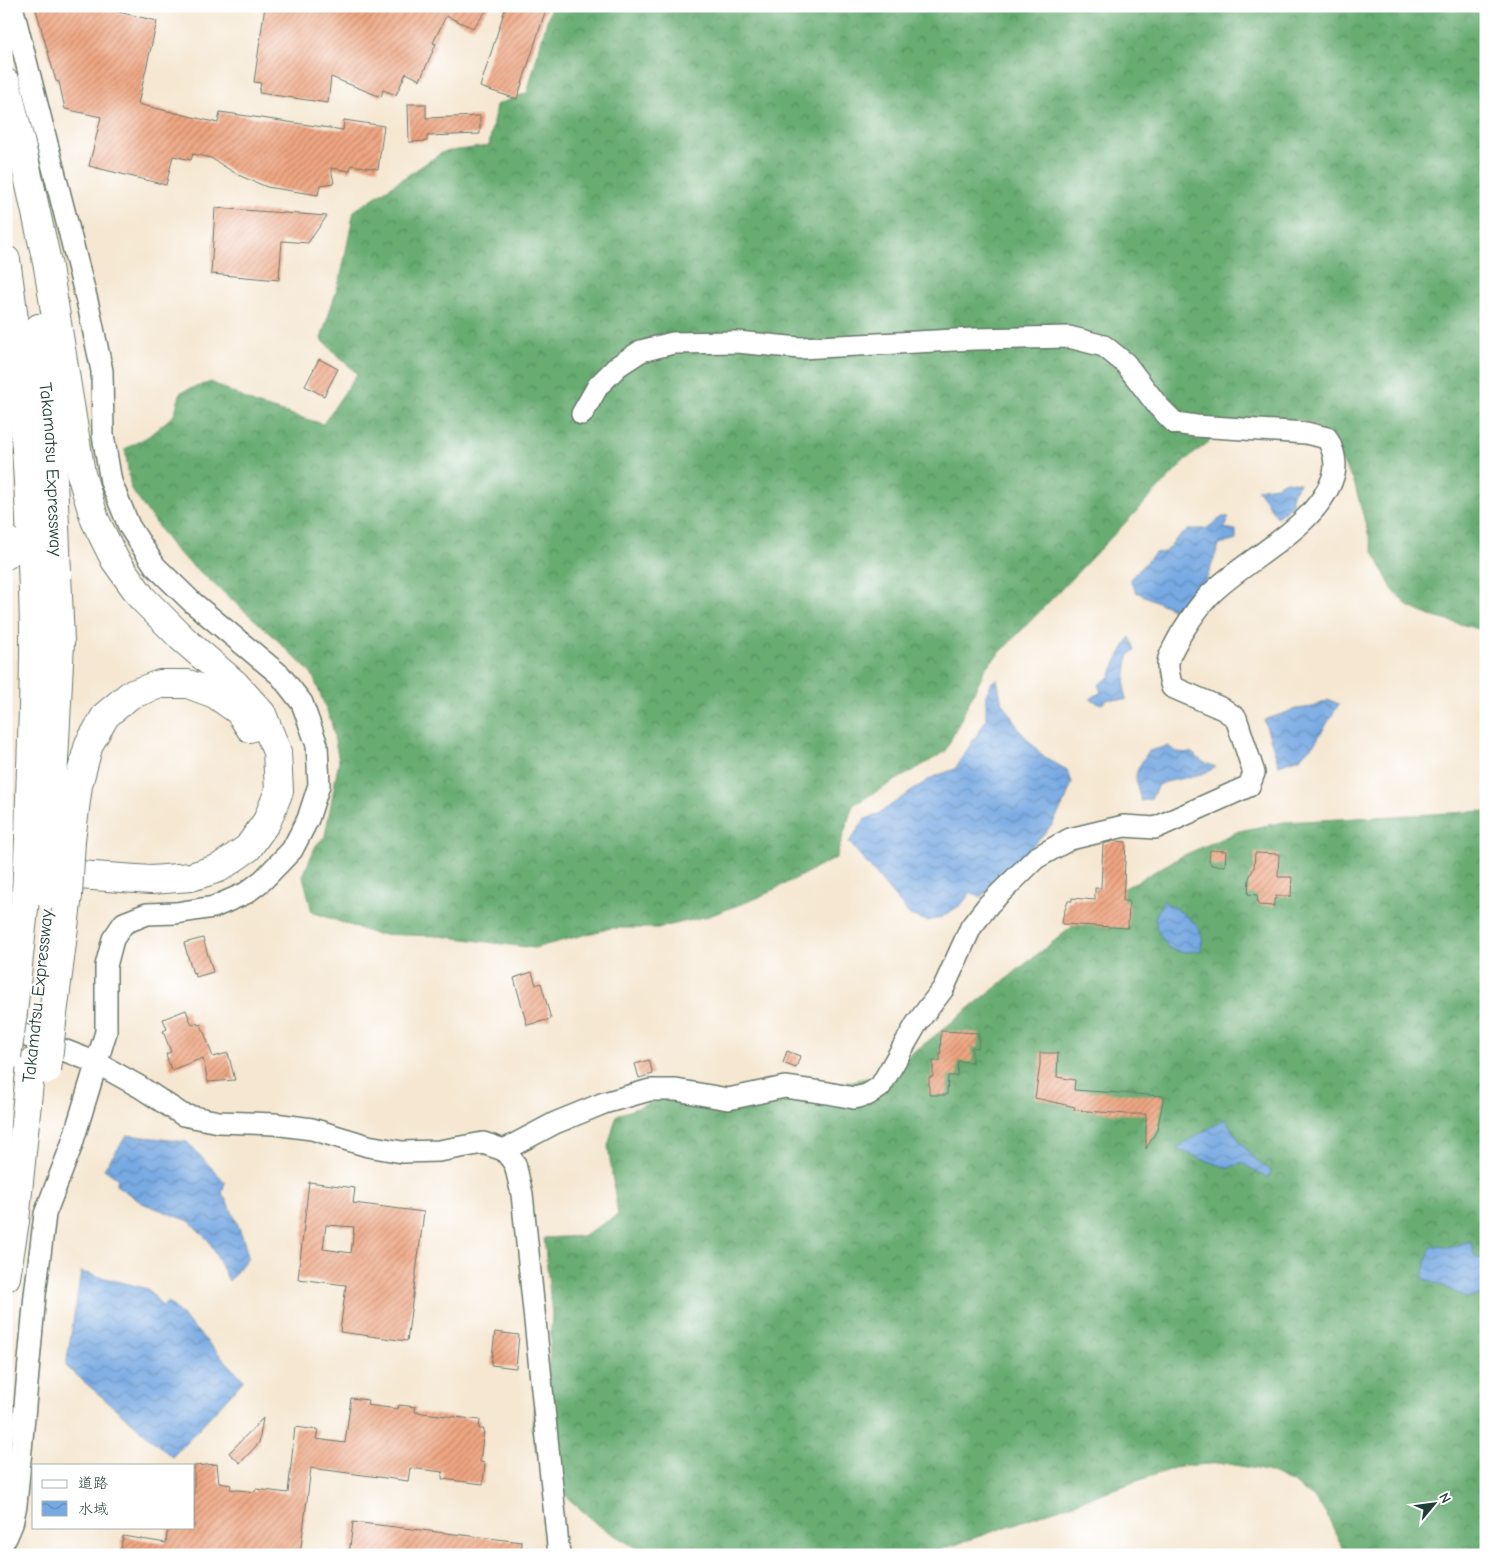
<svg xmlns="http://www.w3.org/2000/svg" width="1492" height="1561" font-family="'Comic Neue','Klee One',sans-serif">
  <defs>
    <pattern id="forest-crowns" width="20" height="18" patternUnits="userSpaceOnUse" patternTransform="scale(1.25)"><rect width="20" height="18" fill="#67ac72"/><path d="M2 6a3 3 0 1 1 6 0M12 15a3 3 0 1 1 6 0" fill="none" stroke="#548d5e"/></pattern>
    <pattern id="water-waves" width="16" height="10" patternUnits="userSpaceOnUse" patternTransform="scale(1.25)"><rect width="16" height="10" fill="#77a9e2"/><path d="M0 5q4-4 8 0t8 0" fill="none" stroke="#618bb8"/></pattern>
    <pattern id="building-hatch" width="6" height="6" patternUnits="userSpaceOnUse" patternTransform="scale(1.25)"><rect width="6" height="6" fill="#efa682"/><path d="M-1 1l2-2M0 6l6-6M5 7l2-2" fill="none" stroke="#c1886b"/></pattern>
  </defs>
  <rect width="100%" height="100%" fill="#fff"/>
  <filter id="ink" filterUnits="userSpaceOnUse"><feTurbulence type="fractalNoise" baseFrequency=".02" numOctaves="2"/><feDisplacementMap in="SourceGraphic" scale="10" xChannelSelector="R" yChannelSelector="G"/><feConvolveMatrix kernelMatrix="1 2 1 2 8 2 1 2 1" color-interpolation-filters="sRGB"/></filter>
  <filter id="wash" filterUnits="userSpaceOnUse"><feTurbulence type="fractalNoise" baseFrequency=".0096" numOctaves="4" result="noise"/><feDisplacementMap in="SourceGraphic" scale="20" xChannelSelector="R" yChannelSelector="G"/><feGaussianBlur stdDeviation="1.12" result="paint"/><feColorMatrix in="noise" values="0 0 0 0 0 0 0 0 0 0 0 0 0 0 0 0 0 1.4 0 .05"/><feComposite in="paint" operator="in"/></filter>
  <g filter="url(#wash)">
    <rect width="100%" height="100%" fill="#f5e7d1"/>
    <g fill="url(#forest-crowns)" stroke="#437453">
      <path d="M551 6H1486V631L1430 616 1408 606 1392 589 1373 551 1354 482 1331 443 1315 426 1302 420H1273L1243 424 1215 437 1186 460 986 667 945 752 853 805 836 858 757 898 709 916 658 928H611L534 948 440 936 375 934 312 912 303 876 316 845 325 836 339 761 331 721 312 674 271 634 175 550 131 489 125 449 149 436 174 415 181 392 211 382 256 404 323 424 357 374 321 339 341 276 354 211 443 152 489 146 496 105 527 93Z"/>
      <path d="M1486 811V1555H1346L1327 1515 1315 1499 1293 1483 1267 1471 1224 1463 1180 1466 926 1555 646 1554 601 1527 570 1500 548 1473 536 1451 532 1427 536 1399 548 1376 552 1314 544 1238 582 1236 618 1215 608 1146 617 1115 679 1093 726 1107 882 1075 923 1045 1111 896 1182 856 1239 831 1284 822Z"/>
    </g>
    <g fill="url(#water-waves)" stroke="#4b738b">
      <path d="M1286 481 1300 483 1292 494V505L1277 517 1257 489 1276 486Z"/>
      <path d="M1222 517H1229L1224 528 1236 530V540L1219 545 1202 591 1181 613 1136 592 1130 579 1155 553 1165 552 1175 540 1190 529H1206Z"/>
      <path d="M1130 637 1135 650 1128 656C1127 672 1123 686 1126 700L1109 699 1101 704 1090 699 1101 692 1098 685 1110 677 1117 660Z"/>
      <path d="M997 679 1001 699 1020 731 1043 756 1067 770 1072 782 1066 799 1052 825 993 888 980 897 971 892 961 905 940 918 927 921 910 915 849 842 865 819 875 816 931 778 955 769 986 720V695L992 682Z"/>
      <path d="M1329 700 1339 704 1315 743 1300 758 1279 765 1264 720 1296 709 1313 707Z"/>
      <path d="M1168 746 1176 752 1192 753 1203 762 1216 767C1200 778 1177 777 1158 785L1151 799 1141 801C1134 773 1133 775 1149 751Z"/>
      <path d="M1163 900C1180 913 1211 925 1200 951L1182 952 1169 948 1158 932 1155 919Z"/>
      <path d="M1225 1119C1238 1139 1250 1159 1271 1171L1267 1178 1242 1163 1228 1168 1204 1160 1176 1148Z"/>
      <path d="M127 1135 187 1142 225 1182 222 1193C234 1214 243 1234 248 1257L229 1281 209 1241 189 1221 142 1203 116 1185 118 1179 104 1169Z"/>
      <path d="M1471 1241 1474 1256 1486 1261V1294L1467 1298 1441 1285 1423 1279 1427 1258 1431 1247 1440 1245 1448 1248Z"/>
      <path d="M81 1272 148 1289 162 1306 169 1302 244 1380 172 1457 66 1366Z"/>
    </g>
    <g id="blocks">
      <g fill="url(#building-hatch)" fill-rule="evenodd">
        <path d="M35 6H76L87 9 88 6H93L157 21 138 104 218 123 220 112 343 130 344 120 384 126 378 169 351 165 350 171 331 168 334 183 320 185 318 195 267 187 238 175 211 158 193 154 191 160 173 156 166 185 89 166 101 117 65 109 59 82 56 81Z"/>
        <path d="M265 6H373L388 13 391 6H490L473 28 446 16 433 43 436 44 420 80 406 73 396 95 383 90 381 97 331 77 328 103 259 93 261 83 254 82Z"/>
        <path d="M506 6H547L517 99 480 87Z"/>
        <path d="M408 104H426V118L480 116V134L427 136V141L409 142Z"/>
        <path d="M215 208 327 216 308 243 282 241 279 280 211 274Z"/>
        <path d="M319 359 338 369 324 396 305 386Z"/>
        <path d="M1114 841 1126 842 1123 901H1129L1128 928 1062 924 1063 916 1068 901H1072V898L1095 900V888H1101L1103 844Z"/>
        <path d="M1210 850 1226 851 1225 866 1211 865V863L1209 862Z"/>
        <path d="M1255 853 1279 854 1278 877H1292L1291 896H1276V899H1274V906L1258 905 1257 895 1248 894 1249 878 1254 867Z"/>
        <path d="M203 938 213 972 196 977 195 973 193 974 184 943Z"/>
        <path d="M532 972 536 985 541 983 551 1019 527 1025 514 978Z"/>
        <path d="M186 1010 192 1025 197 1023 198 1025 201 1024 213 1057 228 1053 235 1080 208 1082 203 1058 171 1070 166 1054 171 1052 163 1031 167 1029 163 1019Z"/>
        <path d="M941 1031 979 1033 978 1048 972 1047V1062L958 1061 957 1076H948L947 1095H929V1077H933V1061H940Z"/>
        <path d="M787 1051 800 1056 796 1068 783 1063Z"/>
        <path d="M1040 1053H1058L1057 1077 1075 1080 1074 1090 1164 1096 1157 1130 1146 1149V1114H1127L1074 1110 1075 1107 1035 1098 1040 1065Z"/>
        <path d="M649 1060 653 1074 639 1078 635 1064Z"/>
        <path d="M309 1182 355 1188 353 1203 424 1212 407 1341 340 1332 346 1285 298 1279ZM326 1225 354 1227 351 1253 323 1249Z"/>
        <path d="M495 1332 519 1335 516 1368 491 1365Z"/>
        <path d="M351 1398 368 1400 367 1405 398 1409 399 1405 416 1407 415 1412 480 1420 479 1429H484L480 1462 485 1463 483 1484 442 1479 443 1472 410 1468 408 1481 311 1468 300 1555H120L123 1536 166 1543 168 1527H194V1466L217 1464 219 1483 231 1485 230 1489 255 1492 256 1489 288 1493 295 1427 318 1430 316 1439 345 1443Z"/>
        <path d="M263 1418 259 1443 240 1463 229 1453Z"/>
        <path d="M353 1522 522 1542 521 1555H349Z"/>
      </g>
    </g>
  </g>
  <g filter="url(#ink)">
    <use href="#blocks" fill-opacity="0" stroke="#6a786b" stroke-width="1"/>
    <g fill="none" stroke-linecap="round" stroke-linejoin="round">
      <defs>
        <g id="minor">
          <path d="M6 1028 97 1063 140 1087 183 1115 219 1122 274 1124 312 1129 368 1146 402 1152 439 1151 483 1143 504 1150 515 1164 522 1194 559 1555"/>
          <path d="M504 1150 555 1123 604 1103 650 1090H676L728 1099 785 1087 828 1093 854 1098 867 1095 880 1087 917 1023 943 989 971 927 989 904 1036 858 1070 839 1124 826 1155 828 1249 786 1254 773 1236 718 1223 709 1172 687C1164 660 1168 658 1181 634 1191 618 1202 601 1216 589 1252 556 1320 524 1334 474 1337 461 1333 449 1327 438L1306 433 1196 426 1175 423 1158 406 1125 363 1104 346 1069 337 974 339 800 348 737 342 673 343 641 351 618 366 598 386 582 414"/>
          <path d="M6 1538 12 1524 16 1505 35 1295 45 1214 71 1147 106 1032V966L113 939 124 923 147 914 176 913 214 907 246 893 263 880 292 850 308 819 319 785 317 745 302 703 280 675 192 602 155 566 129 526 111 482 103 435 102 371 89 309 12 6"/>
        </g>
        <g id="highway">
          <path d="M6 83 22 149 48 267 81 474 95 520 115 560 142 598 183 639 235 684 262 714 277 752 279 791 267 821 248 848 219 868 191 877 151 880 6 870"/>
          <path d="M6 260C24 381 31 504 34 627 35 696 30 769 29 839"/>
          <path id="s1" d="M39 328 51 433 60 642 50 840"/>
          <path d="M6 540V555"/>
          <path d="M71 840 78 785 89 744 106 715 130 695 160 684H188L215 694 239 711 250 728"/>
          <path d="M13 1012 26 890"/>
          <path d="M52 1022 68 895"/>
          <path d="M6 1277 15 1221 31 1063"/>
        </g>
      </defs>
      <use href="#minor" stroke="#6a786b" stroke-width="24"/>
      <use href="#highway" stroke="#6a786b" stroke-width="30"/>
      <use href="#minor" stroke="#fff" stroke-width="21"/>
      <use href="#highway" stroke="#fff" stroke-width="28"/>
      <defs>
        <g id="highway-bridge">
          <path d="M26 890 29 839"/>
          <path d="M49 895 50 840"/>
          <path d="M68 895 71 840"/>
          <path d="M7 1057 13 1012"/>
          <path d="M47 1070 52 1022"/>
        </g>
      </defs>
      <use href="#highway-bridge" stroke="#6a786b" stroke-width="30" stroke-linecap="butt"/>
      <use href="#highway-bridge" stroke="#fff" stroke-width="28"/>
    </g>
  </g>
  <g text-anchor="middle" dominant-baseline="central" stroke-width="4" stroke-linejoin="round" paint-order="stroke">
    <g font-size="18" fill="#1f3d34" stroke="#fff">
      <text stroke="none"><textPath href="#s1" startOffset="142">Takamatsu Expressway</textPath></text>
      <text transform="translate(38 996) rotate(-84)">Takamatsu Expressway</text>
    </g>
  </g>
  <rect width="1492" height="1561" fill="none" stroke="#fff" stroke-width="25"/>
  <rect x="32" y="1464" width="162" height="65" fill="#ffffff" stroke="#a5b1ae"/>
  <rect x="42" y="1480" width="25" height="8" fill="#ffffff" stroke="#a5b1ae"/>
  <text x="78" y="1488" font-size="15" fill="#1f3d34">道路</text>
  <rect x="42" y="1501" width="25" height="15" fill="url(#water-waves)" stroke="#a5b1ae"/>
  <text x="78" y="1514" font-size="15" fill="#1f3d34">水域</text>
  <g transform="translate(1434 1504) rotate(61)" stroke="#ffffff" stroke-width="4" paint-order="stroke">
  <path d="M0-4L9 19L0 12L-9 19Z" fill="#1f3d34"/>
  <text y="-8" font-size="14" font-weight="bold" text-anchor="middle" fill="#1f3d34">N</text>
  </g>
</svg>
